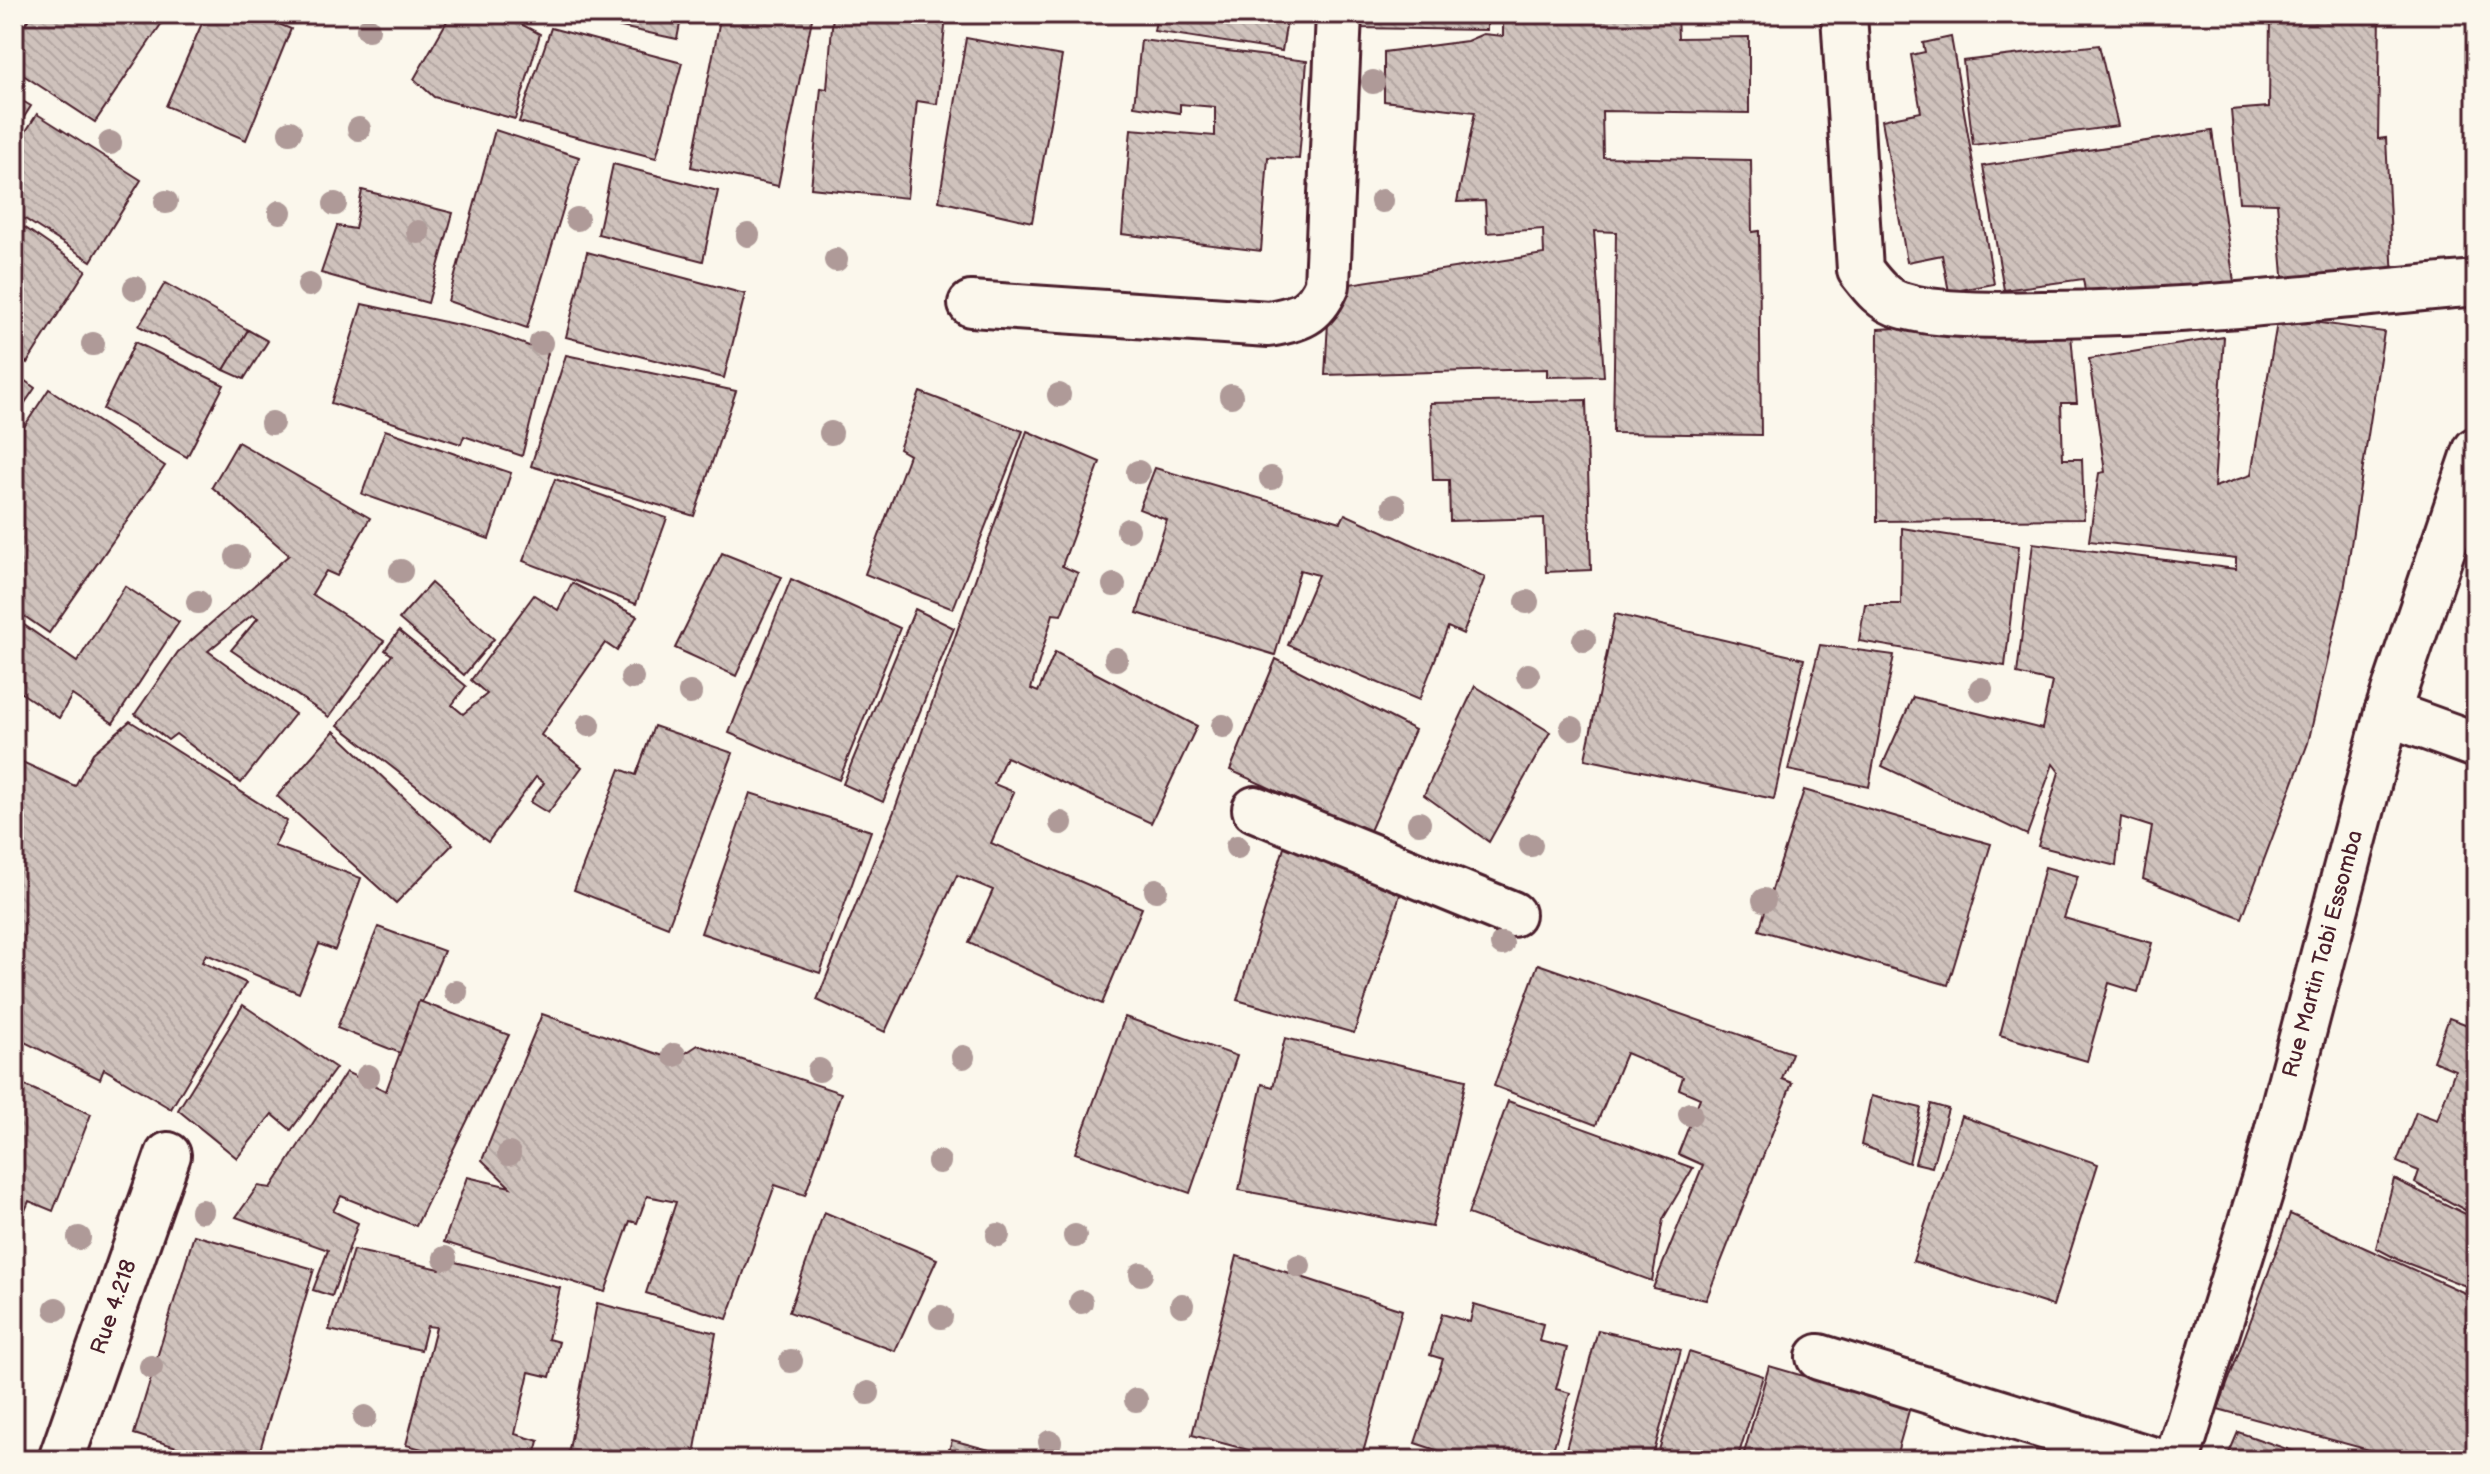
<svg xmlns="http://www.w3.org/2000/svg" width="2490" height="1474" font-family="'Balsamiq Sans',sans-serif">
  <defs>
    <pattern id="building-back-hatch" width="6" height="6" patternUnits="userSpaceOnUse" patternTransform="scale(2)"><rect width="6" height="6" fill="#cfc2bc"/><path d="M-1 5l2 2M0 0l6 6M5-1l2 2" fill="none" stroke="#b3a6a2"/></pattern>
  </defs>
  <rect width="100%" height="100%" fill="#fbf7ec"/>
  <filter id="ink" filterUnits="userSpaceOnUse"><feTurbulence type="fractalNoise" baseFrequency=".0125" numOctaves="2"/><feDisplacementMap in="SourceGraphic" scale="16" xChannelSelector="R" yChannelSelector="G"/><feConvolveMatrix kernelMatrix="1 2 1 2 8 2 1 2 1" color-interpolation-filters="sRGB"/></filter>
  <g filter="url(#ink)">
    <g fill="url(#building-back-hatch)" stroke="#4a1f2b" stroke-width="2">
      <path d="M32 14H168L95 122 14 69V41Z"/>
      <path d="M206 14H255L291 29 246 140 166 106Z"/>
      <path d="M451 14H502L540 34 515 119 434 97 414 79Z"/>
      <path d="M574 14H682L677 39 574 17Z"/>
      <path d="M721 14H813L778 186 691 167Z"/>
      <path d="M833 14H964V18L946 17 937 104 917 101 907 198 811 188 821 88 827 89Z"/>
      <path d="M1157 14H1288L1282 51 1154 31Z"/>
      <path d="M1357 14H1487V30L1357 28Z"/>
      <path d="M1503 14H1677L1678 38 1749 37V113L1602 111 1603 157 1751 160 1752 232 1759 231 1761 435 1613 433 1616 232 1594 231 1604 376 1547 377V369L1325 375 1330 287 1544 254 1543 229 1487 233 1485 201 1457 202 1475 112 1384 101V52L1467 41 1483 34 1503 36Z"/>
      <path d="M2270 14H2380L2378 139 2386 138 2393 280 2284 287 2277 203 2239 202 2231 110 2269 107Z"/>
      <path d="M551 28 682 63 656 158 519 122Z"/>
      <path d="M1951 37 1994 284 1949 292 1942 255 1907 262 1882 120 1921 112 1911 55 1925 52 1923 43Z"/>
      <path d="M966 38 1062 56 1032 222 939 201Z"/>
      <path d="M1141 40 1307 61 1299 159 1268 157 1261 251 1122 234 1131 129 1215 136V107L1180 104V113L1134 106Z"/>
      <path d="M2099 45 2118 126 1973 145 1963 61Z"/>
      <path d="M14 96 31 106 14 133Z"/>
      <path d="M37 114 141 180 91 261 14 212V150Z"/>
      <path d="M495 130 579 157 527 328 448 301Z"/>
      <path d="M2212 131 2234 282 2086 297 2083 279 2004 290 1983 166Z"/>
      <path d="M613 164 718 191 703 261 598 234Z"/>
      <path d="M362 190 453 213 428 303 321 273 337 226 355 229Z"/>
      <path d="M14 220 86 270 27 363 14 354Z"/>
      <path d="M587 252 745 294 724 378 566 337Z"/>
      <path d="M165 283 248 330 224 370 139 326Z"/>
      <path d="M362 304 491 332 548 353 522 456 464 436 461 444 331 403Z"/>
      <path d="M2278 317 2384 332 2344 590 2308 743 2242 918 2143 879 2152 827 2121 817 2116 866 2038 846 2059 772 2053 764 2027 835 1882 766 1913 697 2042 729 2052 682 2017 674 2033 543 2236 569V558L2089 541 2099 473 2105 472 2089 359 2224 337 2214 487 2251 475Z"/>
      <path d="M1956 325 1955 337 2071 334 2077 403H2061L2063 459H2082L2084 519 1877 521 1878 329Z"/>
      <path d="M248 330 268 341 244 379 224 370Z"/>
      <path d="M135 342 224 385 187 457 103 409Z"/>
      <path d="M566 355 736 391 694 516 531 466Z"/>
      <path d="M14 373 35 388 14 419Z"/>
      <path d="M49 389 165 466 49 633 14 609V442Z"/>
      <path d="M920 392 1023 431 953 609 865 574 909 455 899 449Z"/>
      <path d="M1586 400 1591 570 1546 572 1544 518 1450 521 1449 480H1433L1430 403Z"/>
      <path d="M385 430 511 473 489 539 362 494Z"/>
      <path d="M1027 431 1100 462 1062 566 1078 573 1061 615 1053 614 1031 689 1038 692 1055 652 1197 726 1151 823 1006 757 994 784 1014 792 991 843 1142 908 1102 1004 969 943 993 890 957 875 885 1032 817 1000 895 809Z"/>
      <path d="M238 442 370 518 337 576 326 571 312 594 384 641 329 717 231 650 258 618 252 615 208 651 295 714 241 783 176 734 168 740 135 714 178 652 289 555 212 487Z"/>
      <path d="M1155 468 1341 522 1345 514 1485 577 1463 634 1448 627 1419 700 1288 645 1318 575 1300 570 1275 655 1137 613 1167 520 1139 509Z"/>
      <path d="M555 479 667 518 636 604 523 561Z"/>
      <path d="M1902 528 2019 546 2005 666 1859 641 1865 604H1901Z"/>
      <path d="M722 553 782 577 736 676 675 648Z"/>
      <path d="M791 579 900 628 839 780 729 733Z"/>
      <path d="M431 583 494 639 464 675 399 619Z"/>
      <path d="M572 583 637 616 617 651 605 643 541 735 582 767 548 813 530 802 544 783 536 777 488 842 338 725 392 655 385 650 399 631 466 686 452 705 463 714 487 694 471 680 534 595 558 610Z"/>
      <path d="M125 586 179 622 113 723 72 695 59 718 14 688V618L77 662Z"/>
      <path d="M915 609 954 628 883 802 843 784Z"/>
      <path d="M1615 614 1804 659 1774 799 1585 759Z"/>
      <path d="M1820 645 1894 655 1869 787 1788 770Z"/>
      <path d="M1276 659 1415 730 1369 833 1230 770Z"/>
      <path d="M1475 686 1550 732 1489 842 1424 795Z"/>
      <path d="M130 721 287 821 274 846 361 878 335 950 319 944 299 993 206 954 202 962 246 983 171 1109 104 1069 100 1079 14 1037V768L18 760 75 786 93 753Z"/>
      <path d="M654 726 733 753 668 927 574 890 620 769 636 775Z"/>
      <path d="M334 731 453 844 396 903 277 796Z"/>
      <path d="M1804 790 1991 844 1948 985 1759 930Z"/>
      <path d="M750 793 871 831 820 973 701 933Z"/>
      <path d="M1287 838 1406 877 1354 1033 1237 1000Z"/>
      <path d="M2045 867 2078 876 2064 918 2152 943 2138 992 2109 983 2087 1061 2000 1035Z"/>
      <path d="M378 927 444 951 400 1053 337 1028Z"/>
      <path d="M1538 964 1792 1053 1782 1079 1792 1083 1706 1300 1653 1288 1703 1165 1678 1154 1700 1098 1679 1089 1683 1077 1626 1053 1596 1125 1494 1086Z"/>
      <path d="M419 1001 509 1035 416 1226 341 1196 333 1211 358 1223 332 1296 313 1290 328 1250 236 1217 258 1186 271 1188 346 1072 386 1091Z"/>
      <path d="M243 1005 336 1068 291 1130 272 1114 237 1158 178 1110Z"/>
      <path d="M542 1014 675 1060 698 1045 841 1093 805 1195 775 1185 727 1319 646 1293 676 1202 647 1196 637 1223 630 1221 605 1292 444 1242 467 1177 510 1187 482 1160Z"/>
      <path d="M1125 1017 1237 1056 1190 1193 1075 1153Z"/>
      <path d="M2449 1018 2476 1028V1216L2415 1183 2419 1171 2397 1162 2416 1112 2437 1120 2455 1070 2433 1061Z"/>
      <path d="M1285 1038 1466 1080 1432 1227 1239 1190 1262 1084 1273 1087Z"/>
      <path d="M14 1081 91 1114 53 1211 29 1201 14 1237Z"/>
      <path d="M1871 1096 1921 1108 1909 1163 1861 1145Z"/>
      <path d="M1508 1101 1693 1168 1663 1219 1652 1281 1468 1214Z"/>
      <path d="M1931 1104 1948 1109 1932 1167 1915 1163Z"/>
      <path d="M1961 1116 2098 1164 2053 1306 1913 1261Z"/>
      <path d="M2394 1179 2476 1219V1290L2399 1260 2376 1248Z"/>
      <path d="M824 1212 937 1259 895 1351 789 1312Z"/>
      <path d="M2290 1214 2476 1298V1439L2469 1460H2406L2218 1409Z"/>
      <path d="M194 1235 314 1269 257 1460H219L134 1434Z"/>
      <path d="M353 1250 440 1269 443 1259 560 1288 548 1339 559 1342 550 1377 529 1372 515 1434 539 1441 534 1460H467L406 1445 436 1327 427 1326 421 1350 329 1330Z"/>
      <path d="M1237 1256 1402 1310 1361 1460H1286L1192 1435Z"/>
      <path d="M597 1303 716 1333 693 1460H567Z"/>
      <path d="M1474 1304 1543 1324 1539 1341 1567 1348 1556 1389 1570 1393 1550 1460H1467L1415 1443 1443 1359 1430 1355 1442 1314 1470 1322Z"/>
      <path d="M1598 1330 1681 1350 1652 1460H1563Z"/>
      <path d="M1689 1352 1763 1376 1737 1460H1656Z"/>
      <path d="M1769 1366 1910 1407 1895 1460H1742Z"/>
      <path d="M2238 1432 2318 1460H2226Z"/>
      <path d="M952 1440 1023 1459V1460H946Z"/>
    </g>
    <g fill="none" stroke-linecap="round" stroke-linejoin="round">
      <defs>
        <g id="minor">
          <path d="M1844 14 1860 270C1871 284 1882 300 1901 305 1938 317 2005 315 2046 314 2189 313 2333 296 2476 283"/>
          <path d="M971 304 1269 324C1300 318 1314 315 1327 285L1339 14"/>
          <path d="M2387 713 2476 745"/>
          <path d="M1255 809 1512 914"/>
          <path d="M1819 1357 2154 1460"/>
          <path d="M61 1460 168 1155"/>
        </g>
        <path id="primary" d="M2177 1460 2266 1174 2387 713 2476 450"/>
      </defs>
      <use href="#minor" stroke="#4a1f2b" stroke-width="50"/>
      <use href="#primary" stroke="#4a1f2b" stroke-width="50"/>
      <use href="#minor" stroke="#fbf7ec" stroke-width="44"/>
      <use href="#primary" stroke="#fbf7ec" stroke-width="44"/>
    </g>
    <g fill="#af9a98">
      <circle cx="368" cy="29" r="12"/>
      <circle cx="1373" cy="82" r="12"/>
      <circle cx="359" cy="129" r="12"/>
      <circle cx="290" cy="132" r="12"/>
      <circle cx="110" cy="143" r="12"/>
      <circle cx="1382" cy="201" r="12"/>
      <circle cx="166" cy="202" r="12"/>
      <circle cx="335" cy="204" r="12"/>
      <circle cx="280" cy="212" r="12"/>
      <circle cx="577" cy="219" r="12"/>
      <circle cx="418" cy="232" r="12"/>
      <circle cx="748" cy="235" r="12"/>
      <circle cx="836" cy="260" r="12"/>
      <circle cx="309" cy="285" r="12"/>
      <circle cx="135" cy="288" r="12"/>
      <circle cx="541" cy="343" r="12"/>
      <circle cx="93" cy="344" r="12"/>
      <circle cx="1059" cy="395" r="12"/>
      <circle cx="1231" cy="396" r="12"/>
      <circle cx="272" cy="423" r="12"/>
      <circle cx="831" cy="433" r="12"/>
      <circle cx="1138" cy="472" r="12"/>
      <circle cx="1271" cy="478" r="12"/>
      <circle cx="1394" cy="506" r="12"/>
      <circle cx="1128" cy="530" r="12"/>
      <circle cx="237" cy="557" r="12"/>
      <circle cx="401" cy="571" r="12"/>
      <circle cx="1114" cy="585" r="12"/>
      <circle cx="198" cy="602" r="12"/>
      <circle cx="1527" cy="602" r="12"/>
      <circle cx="1584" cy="640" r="12"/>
      <circle cx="1116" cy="659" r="12"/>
      <circle cx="1528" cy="675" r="12"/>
      <circle cx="632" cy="678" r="12"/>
      <circle cx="1981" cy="689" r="12"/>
      <circle cx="690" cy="693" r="12"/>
      <circle cx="589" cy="725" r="12"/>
      <circle cx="1223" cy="726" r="12"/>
      <circle cx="1572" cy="728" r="12"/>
      <circle cx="1061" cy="823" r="12"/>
      <circle cx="1419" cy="823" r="12"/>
      <circle cx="1531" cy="845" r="12"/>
      <circle cx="1237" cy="847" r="12"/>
      <circle cx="1156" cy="890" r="12"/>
      <circle cx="1764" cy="900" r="12"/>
      <circle cx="1502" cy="944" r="12"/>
      <circle cx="456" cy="992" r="12"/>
      <circle cx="674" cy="1055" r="12"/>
      <circle cx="963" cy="1057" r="12"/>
      <circle cx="819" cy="1070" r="12"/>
      <circle cx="368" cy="1076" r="12"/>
      <circle cx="1690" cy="1114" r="12"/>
      <circle cx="509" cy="1154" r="12"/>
      <circle cx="939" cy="1162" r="12"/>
      <circle cx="202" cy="1211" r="12"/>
      <circle cx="998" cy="1235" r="12"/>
      <circle cx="1075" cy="1236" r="12"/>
      <circle cx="79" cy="1238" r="12"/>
      <circle cx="445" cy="1258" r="12"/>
      <circle cx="1299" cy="1266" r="12"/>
      <circle cx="1141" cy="1274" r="12"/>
      <circle cx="1081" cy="1302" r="12"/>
      <circle cx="1182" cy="1305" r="12"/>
      <circle cx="56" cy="1309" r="12"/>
      <circle cx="941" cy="1317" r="12"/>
      <circle cx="791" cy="1361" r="12"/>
      <circle cx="151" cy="1367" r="12"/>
      <circle cx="868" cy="1393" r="12"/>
      <circle cx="1136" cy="1400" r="12"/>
      <circle cx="365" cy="1417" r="12"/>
      <circle cx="1050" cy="1442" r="12"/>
    </g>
  </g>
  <g text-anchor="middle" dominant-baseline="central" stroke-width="8" stroke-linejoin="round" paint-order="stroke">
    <g font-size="22" fill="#4a1f2b" stroke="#fbf7ec">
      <text transform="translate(2323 954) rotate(-75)">Rue Martin Tabi Essomba</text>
      <text transform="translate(114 1307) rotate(-71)">Rue 4.218</text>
    </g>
  </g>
  <rect width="2490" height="1474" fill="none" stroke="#fbf7ec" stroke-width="48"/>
  <rect x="24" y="24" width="2442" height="1426" fill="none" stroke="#4a1f2b" stroke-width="3" filter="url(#ink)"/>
</svg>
